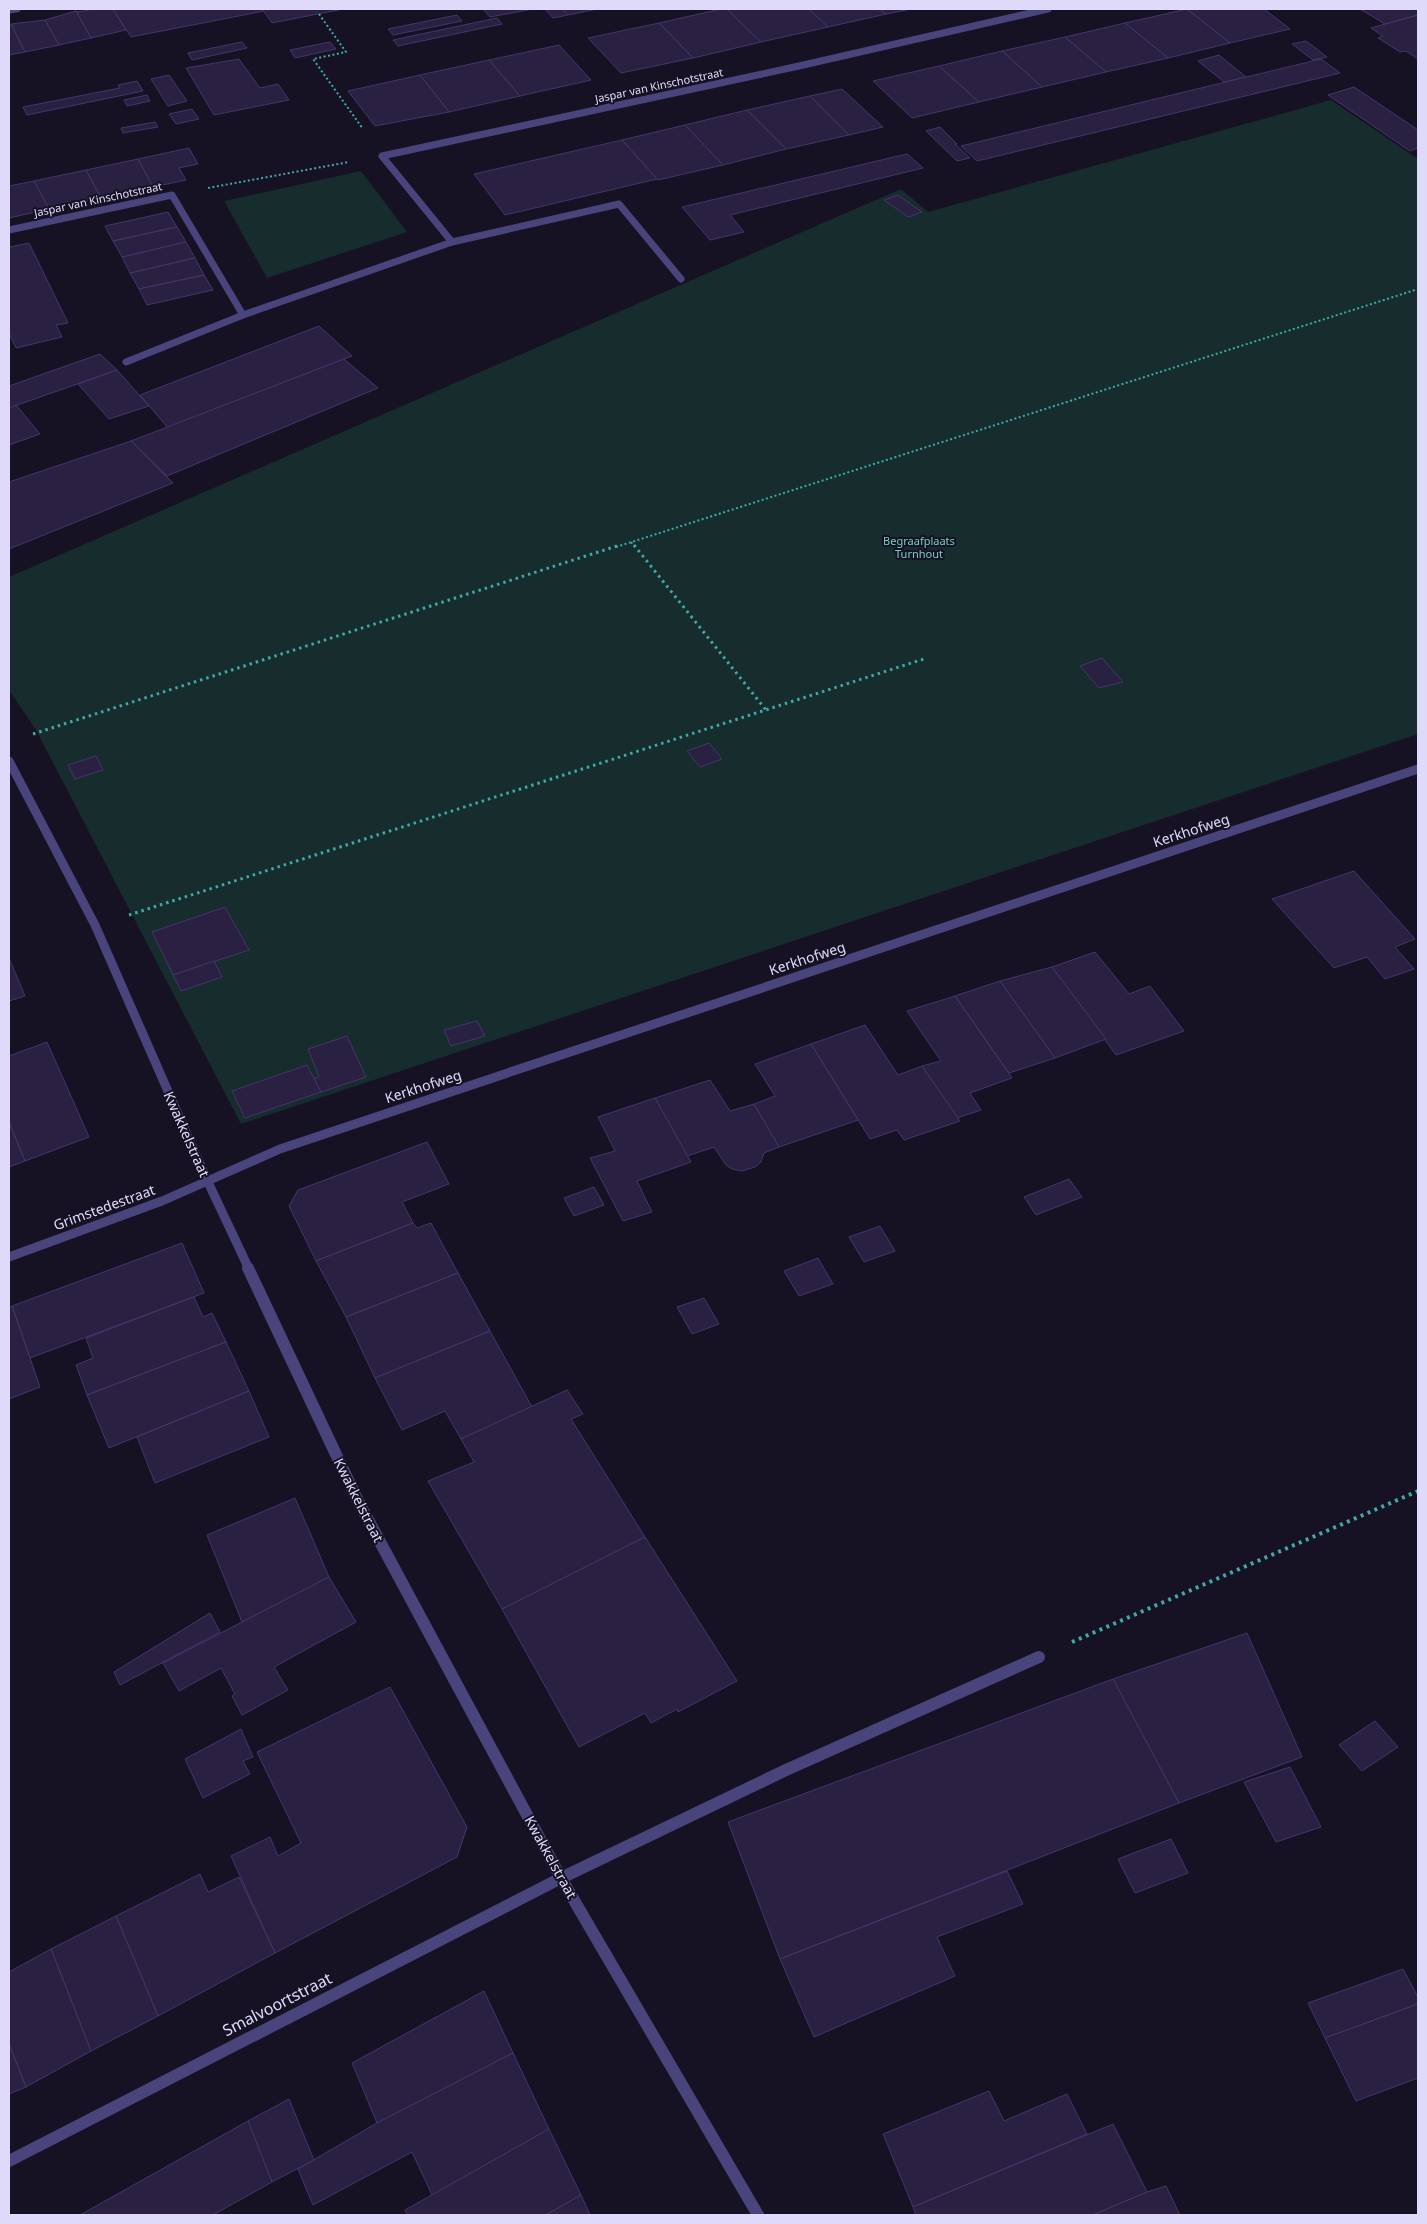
<svg xmlns="http://www.w3.org/2000/svg" width="1427" height="2224" font-family="'Noto Sans',sans-serif">
  <rect width="100%" height="100%" fill="#161224"/>
  <g fill="#162c2d">
    <path d="M1331 100 1418 159V734L241 1124 36 730 9 690V577L901 189 928 212Z"/>
    <path d="M361 171 407 232 267 278 224 201Z"/>
  </g>
  <g fill="#2a2142" stroke="#44366b">
    <path d="M93 9H113L126 30 91 38 76 11 79 12Z"/>
    <path d="M113 9H262L264 11 131 37Z"/>
    <path d="M262 9H343L272 23Z"/>
    <path d="M483 9H533L490 17Z"/>
    <path d="M545 9H562L568 15 553 18Z"/>
    <path d="M562 9H597L568 15Z"/>
    <path d="M721 9H727L761 42 693 58 659 23Z"/>
    <path d="M727 9H809L828 27 761 42Z"/>
    <path d="M809 9H880L886 14 828 27Z"/>
    <path d="M880 9H911L886 14Z"/>
    <path d="M1187 9H1264L1290 29 1230 43Z"/>
    <path d="M1187 9 1230 43 1168 58 1125 23Z"/>
    <path d="M1360 9H1418V15L1385 24Z"/>
    <path d="M76 11 91 38 59 45 45 20Z"/>
    <path d="M457 15 462 21 393 35 388 29Z"/>
    <path d="M1418 15V59L1406 51 1400 52 1378 38 1383 36 1371 28Z"/>
    <path d="M497 18 502 24 398 46 393 40Z"/>
    <path d="M45 20 59 45 25 52 11 24Z"/>
    <path d="M659 23 693 58 621 73 588 38Z"/>
    <path d="M1125 23 1168 58 1106 72 1065 37Z"/>
    <path d="M11 24 25 52 9 55V25Z"/>
    <path d="M1065 37 1106 72 1042 87 1002 51Z"/>
    <path d="M1306 41 1327 57 1313 60 1292 44Z"/>
    <path d="M242 42 247 48 192 60 188 53Z"/>
    <path d="M330 42 336 49 295 58 290 50Z"/>
    <path d="M559 45 591 80 520 96 489 60Z"/>
    <path d="M1002 51 1042 87 979 102 939 66Z"/>
    <path d="M1219 55 1246 77 1224 82 1198 61Z"/>
    <path d="M239 59 260 88 278 84 289 100 214 115 186 68Z"/>
    <path d="M1321 59 1340 73 977 161 961 146Z"/>
    <path d="M489 60 520 96 449 112 420 75Z"/>
    <path d="M939 66 979 102 912 118 873 81Z"/>
    <path d="M169 75 187 101 168 106 151 79Z"/>
    <path d="M420 75 449 112 375 126 348 91Z"/>
    <path d="M137 81 143 91 27 115 23 107 120 88 118 85Z"/>
    <path d="M1354 87 1418 130V148L1410 151 1328 95Z"/>
    <path d="M842 89 883 127 849 135 810 96Z"/>
    <path d="M147 95 150 101 127 106 124 100Z"/>
    <path d="M810 96 849 135 786 149 747 110Z"/>
    <path d="M192 109 199 119 176 124 169 114Z"/>
    <path d="M747 110 786 149 723 165 685 125Z"/>
    <path d="M155 122 158 127 123 133 121 128Z"/>
    <path d="M685 125 723 165 658 180 622 140Z"/>
    <path d="M940 127 957 144H955L970 158 957 161 926 131Z"/>
    <path d="M622 140 657 179 505 215 474 174Z"/>
    <path d="M189 148 198 164 179 168 186 180 153 187 138 159Z"/>
    <path d="M907 154 923 168 730 215 744 232 710 240 682 207Z"/>
    <path d="M138 159 153 187 101 198 86 170Z"/>
    <path d="M86 170 101 198 49 209 34 181Z"/>
    <path d="M34 181 49 209 9 218V186Z"/>
    <path d="M898 195 922 212 908 217 884 200Z"/>
    <path d="M168 212 177 227 113 241 105 226Z"/>
    <path d="M177 227 186 242 122 257 113 241Z"/>
    <path d="M186 242 195 258 130 273 122 257Z"/>
    <path d="M29 243 68 323 56 325 62 337 16 348 9 333V245L10 247Z"/>
    <path d="M195 258 204 275 139 289 130 273Z"/>
    <path d="M204 275 213 290 147 305 139 289Z"/>
    <path d="M319 326 352 356 168 428 140 395Z"/>
    <path d="M100 354 117 370 9 408V386Z"/>
    <path d="M344 359 378 388 167 476 131 441Z"/>
    <path d="M117 370 149 406 109 419 78 384Z"/>
    <path d="M16 405 40 434 9 445V408Z"/>
    <path d="M131 441 173 483 9 549V482Z"/>
    <path d="M1102 658 1123 682 1099 688 1080 666Z"/>
    <path d="M709 743 722 759 700 767 687 751Z"/>
    <path d="M96 756 103 770 75 779 68 765Z"/>
    <path d="M1354 871 1415 939 1395 947 1414 969 1385 979 1367 957 1334 968 1272 899Z"/>
    <path d="M225 907 249 950 173 975 152 932Z"/>
    <path d="M1095 952 1129 994 1150 986 1184 1031 1116 1055 1052 967Z"/>
    <path d="M9 958 25 996 9 1001Z"/>
    <path d="M214 961 222 977 181 991 173 975Z"/>
    <path d="M1052 967 1106 1039 1055 1058 1000 981Z"/>
    <path d="M1000 981 1055 1058 1009 1073 955 996Z"/>
    <path d="M955 996 1012 1078 970 1093 981 1110 957 1118 922 1066 941 1061 907 1011Z"/>
    <path d="M477 1021 485 1036 451 1046 444 1030Z"/>
    <path d="M865 1025 898 1075 922 1066 960 1121 904 1140 897 1130 870 1139 811 1044Z"/>
    <path d="M347 1036 366 1077 321 1092 313 1079 319 1077 308 1049Z"/>
    <path d="M47 1042 89 1137 25 1161 9 1122V1056Z"/>
    <path d="M811 1044 858 1120 779 1147 754 1104 775 1096 755 1064Z"/>
    <path d="M307 1065 321 1092 245 1118 232 1091Z"/>
    <path d="M710 1080 730 1111 754 1104 779 1147 764 1153 761 1162 755 1167 742 1171 732 1169 726 1165 714 1147 687 1156 655 1098Z"/>
    <path d="M655 1098 691 1162 637 1181 652 1212 623 1221 590 1158 615 1151 598 1117Z"/>
    <path d="M9 1122 25 1161 9 1167Z"/>
    <path d="M427 1142 449 1184 402 1202 413 1223 316 1261 289 1206 298 1190Z"/>
    <path d="M1069 1179 1082 1197 1036 1215 1024 1197Z"/>
    <path d="M594 1187 604 1205 574 1216 564 1198Z"/>
    <path d="M413 1223 417 1228 431 1223 458 1273 346 1317 316 1261Z"/>
    <path d="M880 1226 895 1251 864 1262 849 1237Z"/>
    <path d="M182 1243 204 1293 30 1358 12 1306Z"/>
    <path d="M818 1258 833 1284 799 1296 784 1271Z"/>
    <path d="M458 1273 490 1331 375 1378 346 1317Z"/>
    <path d="M194 1297 203 1317 212 1313 226 1342 87 1395 76 1365 93 1358 86 1338Z"/>
    <path d="M704 1298 719 1324 692 1334 677 1307Z"/>
    <path d="M12 1306 40 1387 9 1399V1308Z"/>
    <path d="M490 1331 532 1407 461 1439 445 1411 402 1430 375 1378Z"/>
    <path d="M226 1342 249 1391 109 1448 87 1395Z"/>
    <path d="M567 1390 583 1414 571 1419 645 1537 502 1609 428 1481 474 1462 461 1439Z"/>
    <path d="M249 1391 269 1437 155 1483 137 1437Z"/>
    <path d="M295 1498 329 1577 242 1622 207 1535Z"/>
    <path d="M645 1537 737 1681 678 1712 677 1709 651 1723 645 1713 579 1747 502 1609Z"/>
    <path d="M329 1577 356 1622 274 1667 288 1690 242 1715 232 1696 235 1694 221 1668 179 1691 163 1663Z"/>
    <path d="M210 1613 220 1632 120 1685 114 1672Z"/>
    <path d="M1247 1633 1302 1757 1179 1803 1113 1679Z"/>
    <path d="M1113 1679 1179 1803 780 1959 728 1822Z"/>
    <path d="M390 1687 467 1827 457 1857 275 1953 231 1856 270 1837 278 1856 301 1843 257 1752Z"/>
    <path d="M1375 1721 1398 1747 1362 1771 1339 1745Z"/>
    <path d="M241 1729 253 1757 243 1761 250 1774 203 1798 185 1759Z"/>
    <path d="M1290 1767 1321 1827 1276 1842 1244 1782Z"/>
    <path d="M1171 1839 1188 1873 1135 1893 1118 1859Z"/>
    <path d="M1007 1871 1023 1904 937 1937 955 1976 814 2037 780 1959Z"/>
    <path d="M200 1874 208 1892 239 1877 275 1953 158 2016 116 1916Z"/>
    <path d="M116 1916 158 2016 91 2051 51 1949Z"/>
    <path d="M51 1949 91 2051 26 2087 9 2044V1972Z"/>
    <path d="M1403 1969 1418 1997V2004L1325 2038 1308 2003Z"/>
    <path d="M484 1991 513 2053 377 2123 352 2063Z"/>
    <path d="M1418 2004V2078L1356 2101 1325 2038Z"/>
    <path d="M9 2044 26 2087 9 2094Z"/>
    <path d="M513 2053 549 2129 432 2195 412 2152 313 2205 298 2169 377 2123Z"/>
    <path d="M989 2091 1004 2121 1067 2094 1087 2134 913 2207 883 2134Z"/>
    <path d="M289 2099 314 2160 272 2182 248 2121Z"/>
    <path d="M248 2121 272 2182 213 2215H80Z"/>
    <path d="M1113 2124 1147 2192 1093 2215H916L913 2207Z"/>
    <path d="M549 2129 581 2195 546 2215H407L405 2210Z"/>
    <path d="M1166 2186 1180 2215H1093L1147 2192Z"/>
    <path d="M581 2195 590 2215H546Z"/>
  </g>
  <g fill="none" stroke-linecap="round" stroke-linejoin="round">
    <g stroke="#40a8a8" stroke-width="2" stroke-dasharray="2 2.5" stroke-linecap="butt">
      <path d="M319 14 346 52 313 59 363 129"/>
      <path d="M208 188 349 162"/>
      <path d="M631 542 635 547"/>
      <path d="M616 547 1418 289"/>
    </g>
    <g stroke="#40a8a8" stroke-width="3" stroke-dasharray="2.5 4" stroke-linecap="butt">
      <path d="M634 545 766 710"/>
      <path d="M33 734 620 545"/>
      <path d="M129 915 927 658"/>
    </g>
    <path stroke="#40a8a8" stroke-width="4" stroke-dasharray="3 4.5" stroke-linecap="butt" d="M1072 1642 1418 1491"/>
    <path stroke="#4a447d" stroke-width="12" d="M561 1878 786 1770 1039 1657"/>
    <g stroke="#4a447d" stroke-width="7">
      <path d="M9 10 17 9"/>
      <path d="M9 230 172 195 243 315 126 362"/>
      <path d="M452 242 619 204 681 279"/>
      <path d="M243 315 452 242 382 156 799 66 1048 9"/>
    </g>
    <g stroke="#4a447d" stroke-width="9">
      <path d="M9 761 95 925 207 1180 249 1269"/>
      <path d="M9 1257 162 1201 280 1149 1418 769"/>
    </g>
    <g stroke="#4a447d" stroke-width="12">
      <path d="M248 1268 358 1501 561 1878 758 2215"/>
      <path d="M9 2161 561 1878"/>
    </g>
  </g>
  <g text-anchor="middle" dominant-baseline="central" stroke-width="4" stroke-linejoin="round" paint-order="stroke">
    <g font-size="11" fill="#e0dafa" stroke="#161224">
      <text transform="translate(659 85) rotate(-12)">Jaspar van Kinschotstraat</text>
      <text transform="translate(98 199) rotate(-12)">Jaspar van Kinschotstraat</text>
    </g>
    <g font-size="11" fill="#70d0be" stroke="#161224">
      <text x="919" y="540">Begraafplaats<tspan x="919" dy="13">Turnhout</tspan></text>
    </g>
    <g font-size="14" fill="#e0dafa" stroke="#161224">
      <text transform="translate(1191 830) rotate(-18)">Kerkhofweg</text>
      <text transform="translate(807 958) rotate(-18)">Kerkhofweg</text>
      <text transform="translate(423 1086) rotate(-18)">Kerkhofweg</text>
      <text transform="translate(187 1134) rotate(66)">Kwakkelstraat</text>
      <text transform="translate(104 1207) rotate(-20)">Grimstedestraat</text>
      <text transform="translate(359 1500) rotate(63)">Kwakkelstraat</text>
      <text transform="translate(551 1857) rotate(61)">Kwakkelstraat</text>
    </g>
    <g font-size="16" fill="#e0dafa" stroke="#161224">
      <text transform="translate(277 2004) rotate(-27)">Smalvoortstraat</text>
    </g>
  </g>
  <rect width="1427" height="2224" fill="none" stroke="#e0dafa" stroke-width="20"/>
</svg>
